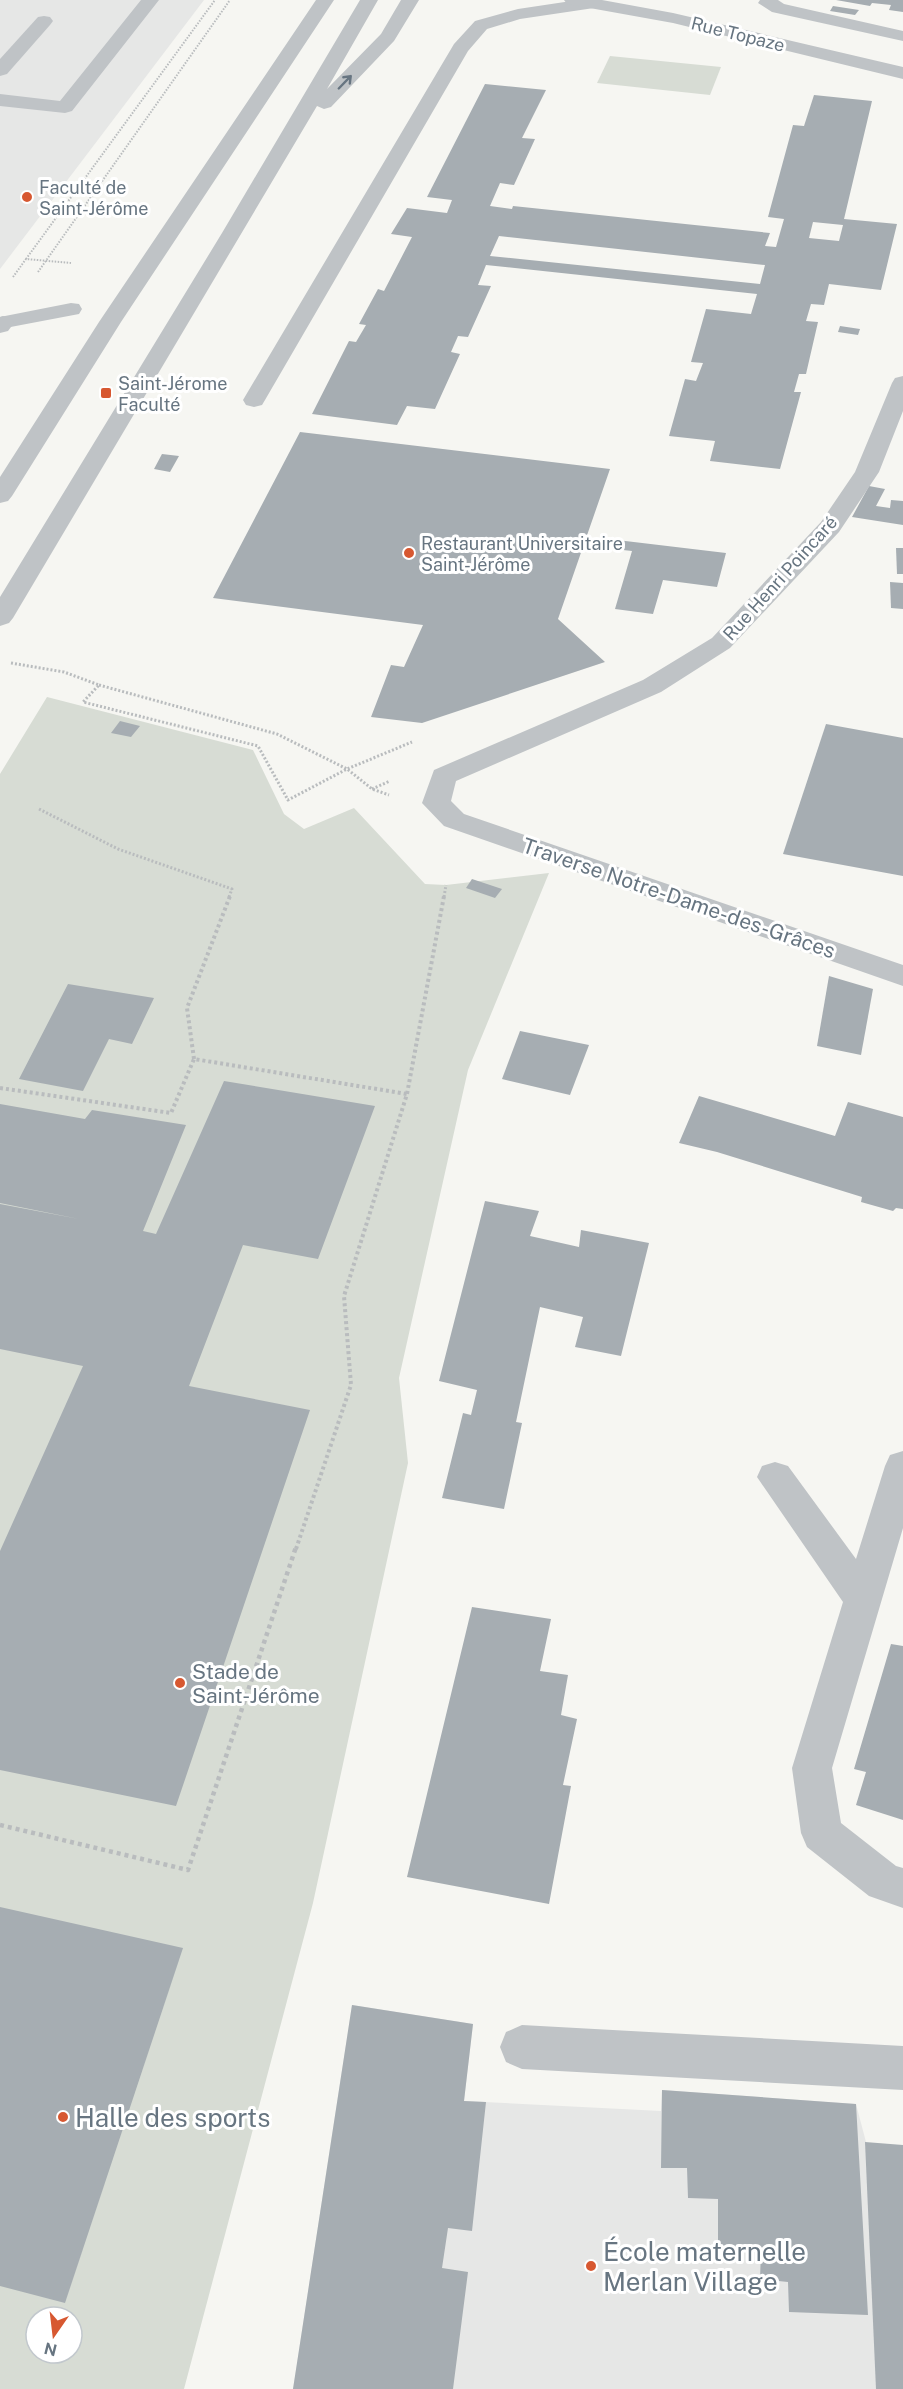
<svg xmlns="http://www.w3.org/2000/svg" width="903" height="2389" font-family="'Public Sans',sans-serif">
  <rect width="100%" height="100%" fill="#f6f6f2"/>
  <g fill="#e6e7e6">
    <path d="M0 0H204L0 269Z"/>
    <path d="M352 2005 473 2024 464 2101 661 2111 662 2090 856 2104 866 2142 903 2389H293Z"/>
  </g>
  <g fill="#d7dcd4" fill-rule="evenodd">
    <path d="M610 56 721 67 710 95 597 83Z"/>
    <path d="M47 697 253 750 284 814 304 829 354 808 425 884 446 885 549 873 468 1070 399 1378 408 1463 313 1903 184 2389H0V774ZM36 2317H72V2353H36Z"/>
  </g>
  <g fill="#a6adb2" fill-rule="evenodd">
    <path d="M836 0H903V12L889 10 891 5 872 3 870 6Z"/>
    <path d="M833 6 859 10 855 15 830 11Z"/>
    <path d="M485 84 546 90 522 138 535 139 514 185 500 183 490 206 512 209 513 206 770 233 765 246 776 247 784 219 768 217 793 125 804 126 814 95 872 101 844 219 897 224 881 290 829 284 824 305 811 304 806 321 818 322 806 374H799L794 392H801L780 469 710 461 715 441 669 436 685 379 696 381 703 363 691 362 706 309 751 314 757 294 486 265 478 285 491 286 468 337 458 336 451 352 460 354 435 409 407 406 397 425 312 414 349 341 356 342 366 325 359 324 378 289 384 291 412 237 391 234 407 208 447 213 452 200 427 197ZM813 222 843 225 839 241 809 238ZM499 236 765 265 760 284 490 256Z"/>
    <path d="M840 326 860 329 858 335 838 332Z"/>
    <path d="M300 432 610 469 558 619 605 662 422 723 371 717 391 665 404 667 423 625 213 598Z"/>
    <path d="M162 454 179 456 170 472 154 469Z"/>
    <path d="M869 486 885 489 876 506 890 508 891 500 903 501V525L852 517Z"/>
    <path d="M617 540 726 553 717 587 663 580 653 614 615 609 632 551 614 549Z"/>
    <path d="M896 548H903V574H897Z"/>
    <path d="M890 582 903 583V609L891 608Z"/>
    <path d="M120 721 140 726 131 737 111 733Z"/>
    <path d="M826 724 903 738V876L783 854Z"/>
    <path d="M472 879 502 889 495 898 466 888Z"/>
    <path d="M829 976 873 989 861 1055 817 1046Z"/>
    <path d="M68 984 154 998 132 1044 109 1039 83 1091 19 1079Z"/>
    <path d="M520 1031 589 1045 570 1095 502 1079Z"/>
    <path d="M224 1081 375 1106 318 1259 243 1245 189 1386 310 1410 176 1806 0 1770V1551L83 1366 0 1349V1204L79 1219 0 1203V1104L85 1119 92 1110 186 1125 143 1231 156 1234Z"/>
    <path d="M699 1096 835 1136 848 1102 903 1117V1209L896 1208 893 1211 861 1202 862 1197 717 1152 679 1143Z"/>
    <path d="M485 1201 539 1211 530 1236 579 1247 581 1230 649 1243 621 1356 575 1347 583 1317 540 1307 516 1422 522 1423 504 1509 442 1498 463 1413 471 1415 477 1390 439 1381Z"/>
    <path d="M472 1607 551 1619 540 1671 568 1675 561 1715 577 1719 563 1785 571 1786 549 1904 407 1877Z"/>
    <path d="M891 1644 903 1646V1820L856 1805 866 1772 854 1769Z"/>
    <path d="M0 1907 183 1948 65 2303 0 2286Z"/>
    <path d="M352 2005 473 2024 464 2101 486 2102 472 2231 448 2228 442 2268 468 2272 453 2389H293Z"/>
    <path d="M662 2090 856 2104 868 2315 789 2312 788 2282 760 2279 761 2250 718 2246V2199L688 2198 687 2168H661Z"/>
    <path d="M865 2142 903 2145V2389H876Z"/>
  </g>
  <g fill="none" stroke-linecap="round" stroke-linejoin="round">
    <g stroke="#b9bcbe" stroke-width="2" stroke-dasharray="1.5 1.5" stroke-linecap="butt">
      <path d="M26 259 215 0"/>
      <path d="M38 272 230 0"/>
      <path d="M13 277 26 259 71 263"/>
    </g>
    <g stroke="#b9bcbe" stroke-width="3" stroke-dasharray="2 2" stroke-linecap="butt">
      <path d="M11 663 64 672 99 685 83 702 258 746 288 800 347 769 412 742"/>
      <path d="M99 685 277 734 347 769 372 789 389 795"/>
      <path d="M372 789 390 781"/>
      <path d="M39 809 118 849 232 889 229 897"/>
      <path d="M444 897 446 885"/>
    </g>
    <g stroke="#b9bcbe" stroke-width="4" stroke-dasharray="3 3" stroke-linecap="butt">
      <path d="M194 1059 187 1008 230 896"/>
      <path d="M0 1088 171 1113 194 1059 407 1094"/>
      <path d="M296 1549 351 1385 344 1296 407 1094 444 896"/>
    </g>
    <path stroke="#b9bcbe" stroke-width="4.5" stroke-dasharray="4 4" stroke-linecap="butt" d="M0 1825 188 1870 296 1547"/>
    <g fill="#bfc3c6" fill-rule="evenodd">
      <path d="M141 0H159L72 111 65 113 0 106V94L60 101Z"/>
      <path d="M316 0H334L121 322 12 496 8 501 0 503V477L99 322Z"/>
      <path d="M578 0H601L603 3 600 7 594 8 520 19 487 29 468 51 265 400 262 405 254 407 246 405 243 400 454 44 475 21 518 9Z"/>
      <path d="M44 16 50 17 53 21 50 25 7 74 0 76V59L38 17Z"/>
      <path d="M71 303 79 304 82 309 79 314 0 329V317Z"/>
      <path d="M903 1451V1528L832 1768 841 1823 896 1866 903 1868V1908L869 1896 807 1847 801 1833 792 1768 843 1602 757 1477 762 1466 775 1462 788 1466 856 1559 885 1466 890 1455Z"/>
      <path d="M522 2025 903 2046V2090L522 2069 506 2062 500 2047 506 2032Z"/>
    </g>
    <g fill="#bfc3c6" fill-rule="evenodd">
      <path d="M564 0H602L673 13 903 67V79L673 23 573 5 567 4Z"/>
      <path d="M760 0H778L784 4 903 31V41L772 12 758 3Z"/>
      <path d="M3 316 11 318 14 323 8 331 0 333V317Z"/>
      <path d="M903 376V411L879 472 839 532 730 648 661 692 456 781 451 801 464 814 903 965V986L444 826 422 803 434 770 643 680 712 638 821 522 855 472 892 383 895 378Z"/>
    </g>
    <path fill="#bfc3c6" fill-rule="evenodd" d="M360 0H378L327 89 381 34 401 0H419L394 41 331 107 324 109 317 106 13 618 9 623 0 626V597L222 233Z"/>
  </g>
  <defs><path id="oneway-shaft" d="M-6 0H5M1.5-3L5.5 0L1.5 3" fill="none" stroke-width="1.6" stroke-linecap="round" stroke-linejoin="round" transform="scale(1.5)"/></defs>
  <use stroke="#677581" href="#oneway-shaft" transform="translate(345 82) rotate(-46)"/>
  <g fill="#d75831" stroke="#fff" stroke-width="2">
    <circle cx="27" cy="197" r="6"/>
    <rect x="100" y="387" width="12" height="12" rx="3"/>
    <circle cx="409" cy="553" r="6"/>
    <circle cx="180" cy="1683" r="6"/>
    <circle cx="63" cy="2117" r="6"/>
    <circle cx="591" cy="2266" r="6"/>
  </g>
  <g text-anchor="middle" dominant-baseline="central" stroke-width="6" stroke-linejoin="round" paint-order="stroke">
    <g font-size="18" fill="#677581" stroke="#fff">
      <text transform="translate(738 34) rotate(14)">Rue Topaze</text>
      <text transform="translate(780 578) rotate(-48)">Rue Henri Poincaré</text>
    </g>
    <g font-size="18" fill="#677581" stroke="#fff" text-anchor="start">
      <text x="39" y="187">Faculté de<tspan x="39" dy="21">Saint-Jérôme</tspan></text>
      <text x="118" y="383">Saint-Jérome<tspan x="118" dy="21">Faculté</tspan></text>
      <text x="421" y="543">Restaurant Universitaire<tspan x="421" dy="21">Saint-Jérôme</tspan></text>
    </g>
    <g font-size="21" fill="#677581" stroke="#fff">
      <text transform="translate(679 898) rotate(19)">Traverse Notre-Dame-des-Grâces</text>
    </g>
    <g font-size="21" fill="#677581" stroke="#fff" text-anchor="start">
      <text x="192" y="1671">Stade de<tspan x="192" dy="24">Saint-Jérôme</tspan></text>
    </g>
    <g font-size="26" fill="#677581" stroke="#fff" text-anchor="start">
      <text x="75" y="2117">Halle des sports</text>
      <text x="603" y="2251">École maternelle<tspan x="603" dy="30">Merlan Village</tspan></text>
    </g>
  </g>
  <g transform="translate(54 2335) rotate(194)"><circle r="28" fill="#ffffff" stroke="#c2c8cd" stroke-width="1.5"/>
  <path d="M0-4.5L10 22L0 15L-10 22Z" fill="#d75831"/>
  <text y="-9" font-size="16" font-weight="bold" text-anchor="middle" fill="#677581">N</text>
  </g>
</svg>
